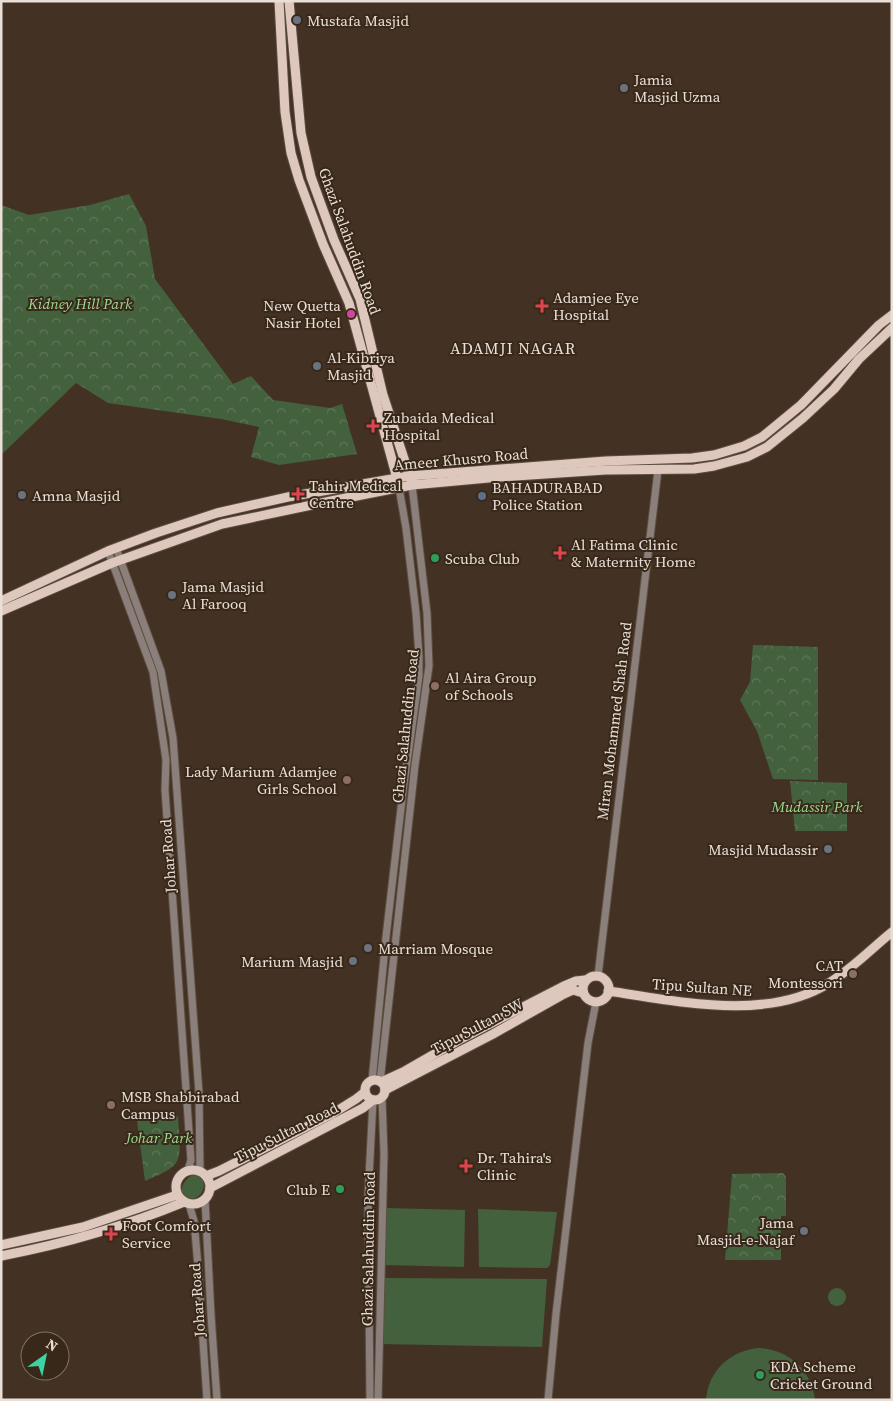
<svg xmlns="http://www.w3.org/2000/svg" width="893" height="1401" font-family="'Source Serif 4',serif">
  <defs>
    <pattern id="park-crowns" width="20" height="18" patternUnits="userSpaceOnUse" patternTransform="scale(1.25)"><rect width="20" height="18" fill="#44613d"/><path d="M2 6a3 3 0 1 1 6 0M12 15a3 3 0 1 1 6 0" fill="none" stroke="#5f7758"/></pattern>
  </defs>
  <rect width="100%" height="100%" fill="#433224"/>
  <g fill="#44613d">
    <path d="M196 1173 200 1174C209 1185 201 1202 186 1199 176 1190 185 1178 196 1173Z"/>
    <path d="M385 1208 465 1210 464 1267 385 1265Z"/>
    <path d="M478 1209 557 1212 550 1265 547 1268 479 1267Z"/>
    <path d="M383 1278 547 1279 542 1347 381 1344Z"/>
    <circle cx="837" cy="1297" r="9"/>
    <path d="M758 1348C788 1349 811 1369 815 1400H706C708 1371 730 1351 758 1348Z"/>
  </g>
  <g fill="url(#park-crowns)">
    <path d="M129 194 146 226 155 279 233 384 251 376 273 400 330 408 342 404 357 454 279 465 251 457 259 427 221 419 108 403 76 383 1 455V205L29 215 90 205Z"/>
    <path d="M753 645 818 647V780L773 779 757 731 740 700 750 682Z"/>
    <path d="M790 781 847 783V831H795Z"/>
    <path d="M158 1116H178C178 1127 183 1154 176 1163 169 1172 155 1176 145 1181L137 1121Z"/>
    <path d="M783 1173 786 1177V1216H781V1260H725L732 1174Z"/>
  </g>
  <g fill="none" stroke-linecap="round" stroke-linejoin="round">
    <defs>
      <g id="minor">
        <path d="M116 548 161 671 173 738 199 1093 200 1171"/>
        <path d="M108 551 153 672 166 760 165 790 191 1160 188 1170"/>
        <path d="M598 976 658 470"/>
        <path d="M372 1081 386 937 403 791 419 676V656L416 613 406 528 399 488"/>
        <path d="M380 1082 415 765 429 666 427 613 412 485"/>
        <path d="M205 1199 211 1315 217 1400"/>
        <path d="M189 1204 194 1221 198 1266 207 1400"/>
        <path d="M370 1400 368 1197 373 1100"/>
        <path d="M378 1400 384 1154 382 1098"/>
        <path d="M548 1400 556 1314 588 1043 596 1002"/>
      </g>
      <g id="major">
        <path d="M279 1 285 112 291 153 299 180 323 244 349 303 398 482"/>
        <path d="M289 1 301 133 311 177 334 240 360 299 383 395 411 480"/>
        <path d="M1 601 108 551 156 533 217 513 288 497 409 476 606 461 692 458 714 455 744 446 762 437 801 405 879 325 892 315"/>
        <path d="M1 611 112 563 222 524 331 501 412 485 499 477 605 470 694 469 714 466 747 457 767 447 803 418 834 389 859 359 892 328"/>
        <circle cx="596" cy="989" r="13"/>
        <path d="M608 991C677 1001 767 1022 829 983 852 969 871 949 892 932"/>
        <circle cx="375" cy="1090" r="10"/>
        <path d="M381 1082 405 1071 459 1040 564 986 576 981 585 980"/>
        <path d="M385 1090 493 1034 562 995 573 990 583 993"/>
        <circle cx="193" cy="1187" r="17"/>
        <path d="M206 1176 219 1171 332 1114 356 1099 365 1092"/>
        <path d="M210 1188 363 1108 373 1100"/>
        <path d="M1 1245 83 1227 177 1195"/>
        <path d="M1 1256C63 1244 126 1226 184 1202"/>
      </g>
    </defs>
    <use href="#minor" stroke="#5e4e40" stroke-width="9"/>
    <use href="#major" stroke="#5e4e40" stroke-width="11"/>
    <use href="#minor" stroke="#8a7f7a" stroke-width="7"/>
    <use href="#major" stroke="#dec8be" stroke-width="9"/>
  </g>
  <g fill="#6b7280" stroke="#38281a" stroke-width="2">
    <circle cx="297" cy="20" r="5"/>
    <circle cx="624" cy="88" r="5"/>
    <circle cx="317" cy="366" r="5"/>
    <circle cx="22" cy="495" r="5"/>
    <circle cx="172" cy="595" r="5"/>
    <circle cx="828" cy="849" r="5"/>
    <circle cx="368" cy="948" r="5"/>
    <circle cx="353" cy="961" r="5"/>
    <circle cx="804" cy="1231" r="5"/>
  </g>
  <g fill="#e0444e" stroke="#38281a" stroke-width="2">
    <path d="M539.5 298.5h5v5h5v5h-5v5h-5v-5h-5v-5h5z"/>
    <path d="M370.5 418.5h5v5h5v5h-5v5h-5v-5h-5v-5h5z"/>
    <path d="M295.5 486.5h5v5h5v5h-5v5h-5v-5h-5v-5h5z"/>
    <path d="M557.5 545.5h5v5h5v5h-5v5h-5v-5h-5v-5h5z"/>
    <path d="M463.5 1158.5h5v5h5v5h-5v5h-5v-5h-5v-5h5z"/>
    <path d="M108.5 1226.5h5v5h5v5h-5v5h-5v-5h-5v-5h5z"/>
  </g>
  <circle fill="#d1479c" stroke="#38281a" stroke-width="2" cx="351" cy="314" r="5"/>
  <circle fill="#5c6f8a" stroke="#38281a" stroke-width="2" cx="482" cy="496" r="5"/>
  <g fill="#2e9e5b" stroke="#38281a" stroke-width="2">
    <circle cx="435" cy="558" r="5"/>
    <circle cx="340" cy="1189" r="5"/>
    <circle cx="760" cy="1375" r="5"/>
  </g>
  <g fill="#8d6e63" stroke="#38281a" stroke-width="2">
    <circle cx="435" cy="686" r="5"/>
    <circle cx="347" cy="780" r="5"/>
    <circle cx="853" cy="974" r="5"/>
    <circle cx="111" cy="1105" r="5"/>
  </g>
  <g text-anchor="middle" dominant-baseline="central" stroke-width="4" stroke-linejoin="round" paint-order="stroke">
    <g font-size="15" fill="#eadfd6" stroke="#38281a" text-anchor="start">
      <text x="307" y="20">Mustafa Masjid</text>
      <text x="634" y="79">Jamia<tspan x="634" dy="17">Masjid Uzma</tspan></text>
      <text x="553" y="297">Adamjee Eye<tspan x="553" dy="17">Hospital</tspan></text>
      <text x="341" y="305" text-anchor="end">New Quetta<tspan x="341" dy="17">Nasir Hotel</tspan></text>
      <text x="327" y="357">Al-Kibriya<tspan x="327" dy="17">Masjid</tspan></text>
      <text x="384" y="417">Zubaida Medical<tspan x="384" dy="17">Hospital</tspan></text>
      <text x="309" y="485">Tahir Medical<tspan x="309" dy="17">Centre</tspan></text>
      <text x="492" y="487">BAHADURABAD<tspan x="492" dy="17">Police Station</tspan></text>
      <text x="32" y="495">Amna Masjid</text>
      <text x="571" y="544">Al Fatima Clinic<tspan x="571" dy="17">&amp; Maternity Home</tspan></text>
      <text x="445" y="558">Scuba Club</text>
      <text x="182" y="586">Jama Masjid<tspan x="182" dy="17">Al Farooq</tspan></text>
      <text x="445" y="677">Al Aira Group<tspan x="445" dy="17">of Schools</tspan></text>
      <text x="337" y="771" text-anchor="end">Lady Marium Adamjee<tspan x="337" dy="17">Girls School</tspan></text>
      <text x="818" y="849" text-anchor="end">Masjid Mudassir</text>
      <text x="378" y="948">Marriam Mosque</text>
      <text x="343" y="961" text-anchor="end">Marium Masjid</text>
      <text x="843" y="965" text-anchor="end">CAT<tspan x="843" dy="17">Montessori</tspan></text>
      <text x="121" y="1096">MSB Shabbirabad<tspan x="121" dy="17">Campus</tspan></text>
      <text x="477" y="1157">Dr. Tahira's<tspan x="477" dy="17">Clinic</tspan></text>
      <text x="330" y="1189" text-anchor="end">Club E</text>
      <text x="794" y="1222" text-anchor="end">Jama<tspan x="794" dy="17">Masjid-e-Najaf</tspan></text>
      <text x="122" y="1225">Foot Comfort<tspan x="122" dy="17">Service</tspan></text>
      <text x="770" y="1366">KDA Scheme<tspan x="770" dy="17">Cricket Ground</tspan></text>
    </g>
    <g font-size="15" fill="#eadfd6" stroke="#38281a">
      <text transform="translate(350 241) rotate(70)">Ghazi Salahuddin Road</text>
      <text transform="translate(461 459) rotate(-5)">Ameer Khusro Road</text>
      <text transform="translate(614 721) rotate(-83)">Miran Mohammed Shah Road</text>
      <text transform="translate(405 726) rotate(-84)">Ghazi Salahuddin Road</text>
      <text transform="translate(168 856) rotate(-94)">Johar Road</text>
      <text transform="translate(702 987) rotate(4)">Tipu Sultan NE</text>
      <text transform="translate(477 1026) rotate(-28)">Tipu Sultan SW</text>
      <text transform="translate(286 1132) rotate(-27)">Tipu Sultan Road</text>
      <text transform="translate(368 1249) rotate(-89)">Ghazi Salahuddin Road</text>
      <text transform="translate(197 1300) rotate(-94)">Johar Road</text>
    </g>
    <g font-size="15" font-style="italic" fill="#9cda8e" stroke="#38281a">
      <text x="80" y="303">Kidney Hill Park</text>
      <text x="817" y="806">Mudassir Park</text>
      <text x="159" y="1137">Johar Park</text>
    </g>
    <g font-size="16" letter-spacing="1" fill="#eadfd6" stroke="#38281a">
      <text x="513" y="348">ADAMJI NAGAR</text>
    </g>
  </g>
  <rect width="893" height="1401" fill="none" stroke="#eadfd6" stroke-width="5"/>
  <g transform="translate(45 1356) rotate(33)"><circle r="24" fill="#38281a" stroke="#7f7165"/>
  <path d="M0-4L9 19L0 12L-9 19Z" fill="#3dd4a3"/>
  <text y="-8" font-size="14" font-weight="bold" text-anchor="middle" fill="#eadfd6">N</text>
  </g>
</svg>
